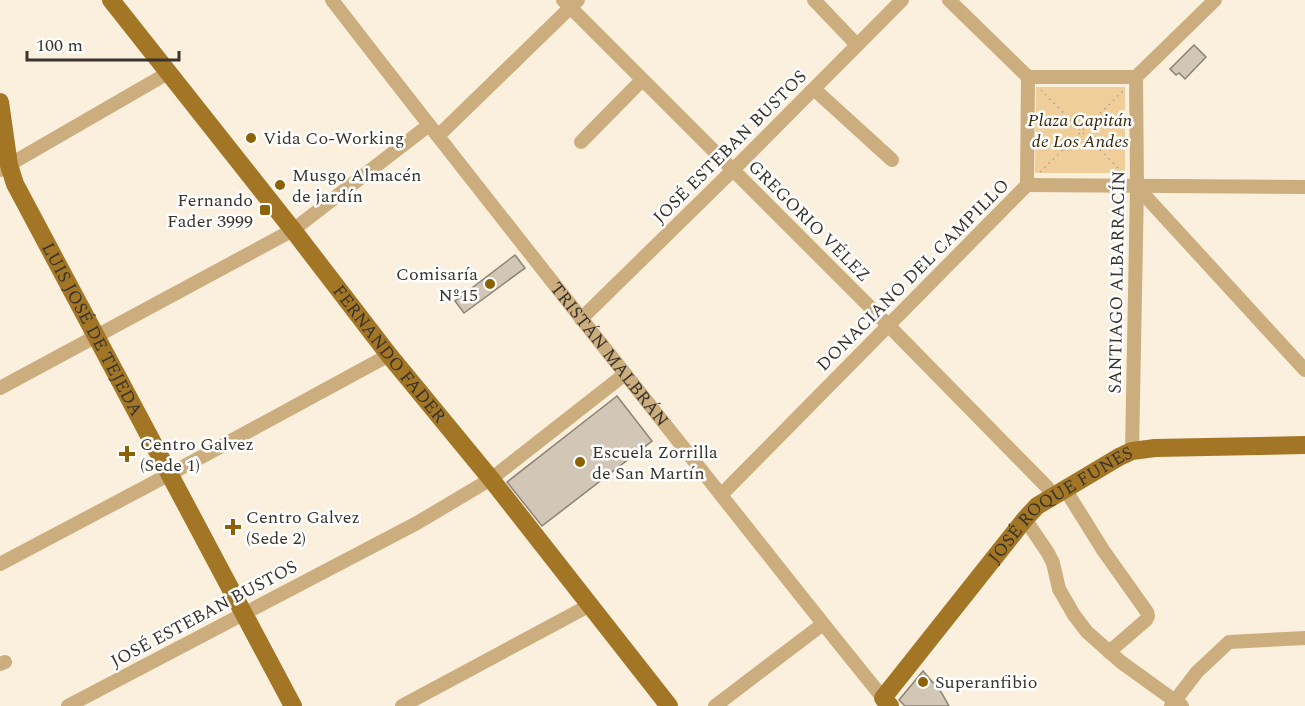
<svg xmlns="http://www.w3.org/2000/svg" width="1305" height="706" font-family="Spectral,serif">
  <rect width="100%" height="100%" fill="#fbefde"/>
  <path fill="#f0ce99" d="M1036 87H1125V173H1035Z"/>
  <g fill="#d2c7b6" stroke="#8d8373" stroke-width="1.5">
    <path d="M1194 45 1206 57 1185 79 1179 73 1176 75 1170 69Z"/>
    <path d="M515 255 525 268 464 313 455 301Z"/>
    <path d="M617 396 652 441 542 526 507 482Z"/>
    <path d="M923 671 941 692 949 706H905L899 700Z"/>
  </g>
  <g fill="none" stroke-linecap="round" stroke-linejoin="round">
    <g stroke="#aca396" stroke-width="1.5" stroke-dasharray="1.5 4.5" stroke-linecap="butt">
      <path d="M1041 90 1124 174"/>
      <path d="M1040 172 1125 89"/>
    </g>
    <g stroke="#ccae7e" stroke-width="14">
      <path id="s1" d="M332 0C440 140 550 279 660 418 734 511 808 606 883 698"/>
      <path d="M563 0 889 326 1047 487 1054 496"/>
      <path d="M814 0 857 45"/>
      <path d="M949 0 1028 77"/>
      <path d="M814 89 892 160"/>
      <path d="M438 136 578 0"/>
      <path d="M581 142 642 80"/>
      <path d="M0 170 168 73"/>
      <path d="M1027 185 1305 187"/>
      <path d="M1137 187 1305 370"/>
      <path d="M581 319 733 170 902 0"/>
      <path d="M0 388 293 230 429 125"/>
      <path d="M1132 451 1137 187 1136 77"/>
      <path d="M1065 489 1103 550 1147 612 1148 616 1146 620 1109 652"/>
      <path d="M721 495 1027 185 1028 77H1136L1215 0"/>
      <path d="M1025 519 1048 553 1053 563 1059 589 1074 615 1087 632 1121 662 1182 706"/>
      <path d="M0 564 170 474 389 355"/>
      <path d="M0 664 5 662"/>
      <path d="M68 706 417 523 491 479 625 374"/>
      <path d="M402 706 590 605"/>
      <path d="M715 706 823 624"/>
      <path d="M1171 706 1197 672 1229 642 1305 638"/>
    </g>
    <g stroke="#a27624" stroke-width="18">
      <path id="s2" d="M111 0 293 230 389 355 491 479 669 706"/>
      <path id="s3" d="M0 102 9 165 15 184 293 706"/>
      <path id="s4" d="M890 706 883 698 1025 519 1037 506 1119 457 1132 451 1155 448 1305 445"/>
    </g>
  </g>
  <g fill="#8c6205" stroke="#fff" stroke-width="2">
    <circle cx="251" cy="138" r="6"/>
    <circle cx="280" cy="185" r="6"/>
    <rect x="259" y="204" width="12" height="12" rx="3"/>
    <circle cx="490" cy="284" r="6"/>
    <path d="M124 445h6v6h6v6h-6v6h-6v-6h-6v-6h6z"/>
    <circle cx="580" cy="462" r="6"/>
    <path d="M230 518h6v6h6v6h-6v6h-6v-6h-6v-6h6z"/>
    <circle cx="923" cy="682" r="6"/>
  </g>
  <g text-anchor="middle" dominant-baseline="central" stroke-width="5" stroke-linejoin="round" paint-order="stroke">
    <g font-size="18" font-style="italic" fill="#382707" stroke="#fff">
      <text x="1080" y="120">Plaza Capitán<tspan x="1080" dy="21">de Los Andes</tspan></text>
    </g>
    <g font-size="18" fill="#38342d" stroke="#fff" text-anchor="start">
      <text x="263" y="138">Vida Co-Working</text>
      <text x="292" y="175">Musgo Almacén<tspan x="292" dy="21">de jardín</tspan></text>
      <text x="253" y="200" text-anchor="end">Fernando<tspan x="253" dy="21">Fader 3999</tspan></text>
      <text x="478" y="274" text-anchor="end">Comisaría<tspan x="478" dy="21">Nº15</tspan></text>
      <text x="140" y="444">Centro Galvez<tspan x="140" dy="21">(Sede 1)</tspan></text>
      <text x="592" y="452">Escuela Zorrilla<tspan x="592" dy="21">de San Martín</tspan></text>
      <text x="246" y="517">Centro Galvez<tspan x="246" dy="21">(Sede 2)</tspan></text>
      <text x="935" y="682">Superanfibio</text>
    </g>
    <g font-size="18" fill="#38342d" stroke="#fff">
      <text transform="translate(730 147) rotate(-45)">JOSÉ ESTEBAN BUSTOS</text>
      <text transform="translate(809 221) rotate(45)">GREGORIO VÉLEZ</text>
      <text transform="translate(913 275) rotate(-45)">DONACIANO DEL CAMPILLO</text>
      <text transform="translate(1117 282) rotate(-89)">SANTIAGO ALBARRACÍN</text>
      <text stroke="none"><textPath href="#s3" startOffset="248">LUIS JOSÉ DE TEJEDA</textPath></text>
      <text stroke="none"><textPath href="#s2" startOffset="450">FERNANDO FADER</textPath></text>
      <text stroke="none"><textPath href="#s1" startOffset="450">TRISTÁN MALBRÁN</textPath></text>
      <text stroke="none"><textPath href="#s4" startOffset="276">JOSÉ ROQUE FUNES</textPath></text>
      <text transform="translate(204 614) rotate(-28)">JOSÉ ESTEBAN BUSTOS</text>
    </g>
  </g>
  <path d="M27 51v9h152v-9" fill="none" stroke="#38342d" stroke-width="3"/>
  <text x="36" y="51" font-size="18" fill="#38342d" stroke="#ffffff" stroke-width="4.5" paint-order="stroke">100 m</text>
</svg>
